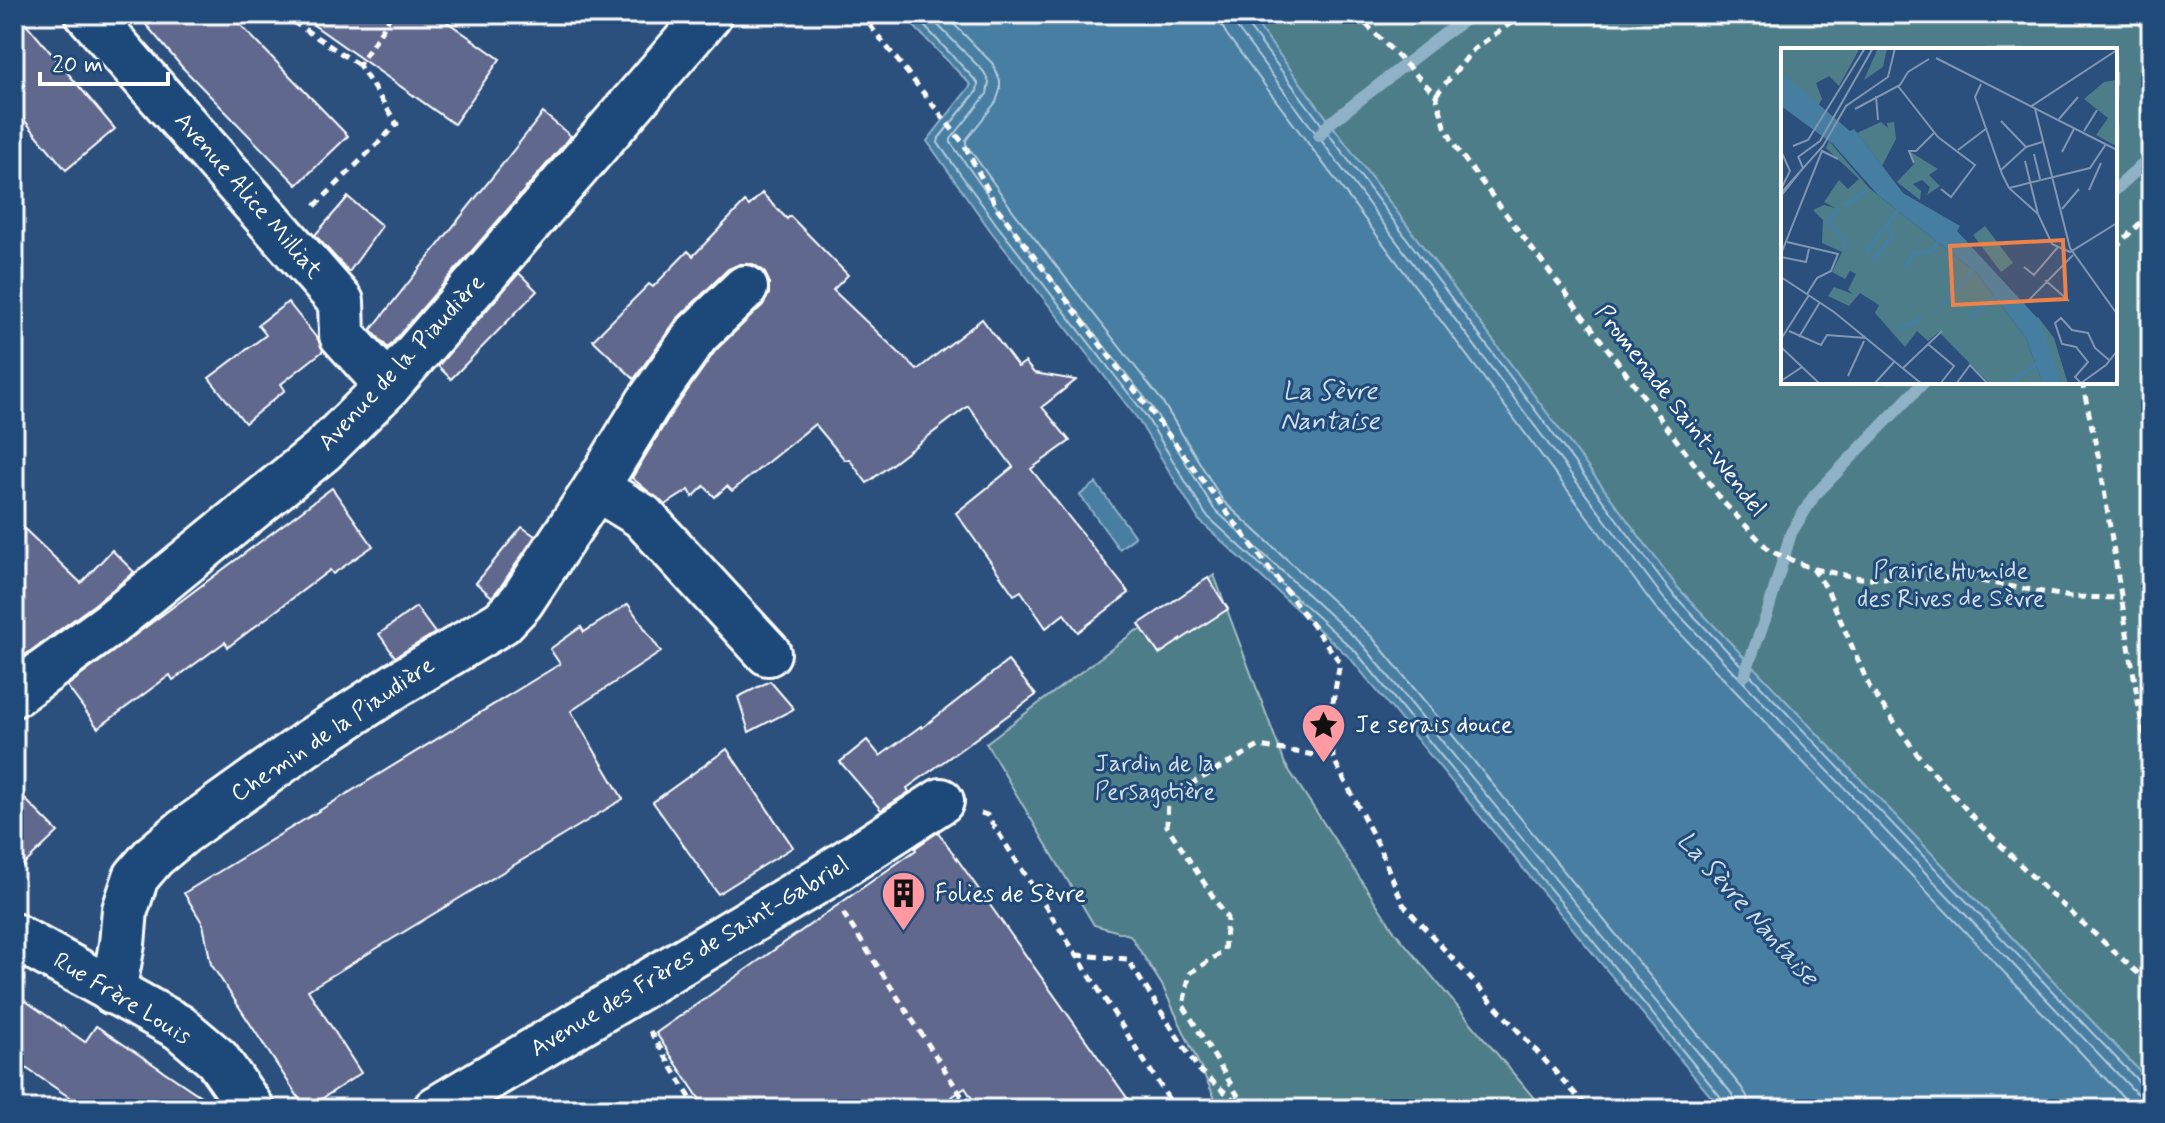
<svg xmlns="http://www.w3.org/2000/svg" width="2165" height="1123" font-family="Mynerve,sans-serif">
  <rect width="100%" height="100%" fill="#2c507e"/>
  <filter id="ink" filterUnits="userSpaceOnUse"><feTurbulence type="fractalNoise" baseFrequency=".0125" numOctaves="2"/><feDisplacementMap in="SourceGraphic" scale="16" xChannelSelector="R" yChannelSelector="G"/><feConvolveMatrix kernelMatrix="1 2 1 2 8 2 1 2 1" color-interpolation-filters="sRGB"/></filter>
  <g filter="url(#ink)">
    <g fill="#4d7d88" stroke="#a6bec4" stroke-width="2" fill-rule="evenodd">
      <path d="M1249 14H2151V1083L1678 588ZM1783 50H2115V382H1783Z"/>
      <path d="M1214 575 1285 764 1395 932 1543 1109H1220L1162 985 1130 935 1094 925 986 743 1137 630 1139 631Z"/>
    </g>
    <g fill="#467ea2" stroke="#90b2c7" stroke-width="2">
      <path d="M902 14H1249L1678 588 2151 1083V1109H1721L1350 658 1199 520 1137 418 990 230 927 141 971 85Z"/>
      <path d="M1096 483 1135 537 1119 549 1080 495Z"/>
    </g>
    <g fill="none" stroke-linecap="round" stroke-linejoin="round">
      <g stroke="#b5cbda" stroke-width="2">
        <path d="M913 14 978 83 977 91 939 138 938 143 997 225 1144 413 1206 515 1356 652 1724 1101 1726 1109"/>
        <path d="M927 14 984 72 989 82 987 94 951 139V143L1005 219 1152 407 1214 509 1363 645 1732 1094 1736 1102V1109"/>
        <path d="M944 14 993 64 1000 81V90L996 102 966 140V144L1014 212 1162 401 1223 501 1372 637 1741 1087 1747 1096 1748 1109"/>
        <path d="M1221 14 1222 26 1227 35 1655 607 2126 1100 2142 1109"/>
        <path d="M1233 14 1237 28 1665 600 2135 1092 2142 1096 2151 1098"/>
        <path d="M1243 14 1245 22 1672 593 2142 1085 2151 1088"/>
      </g>
      <g stroke="#90b2c7" stroke-width="12">
        <path d="M1319 136 1330 123 1443 35 1473 14"/>
        <path d="M2115 190 2151 157"/>
        <path d="M1744 676 1768 611 1791 533 1814 496 1924 382"/>
      </g>
    </g>
    <g fill="#60688e" stroke="#fff" stroke-width="2">
      <path d="M14 14H18L115 129 66 170 14 108Z"/>
      <path d="M137 14H230L348 136 297 185 182 67Z"/>
      <path d="M298 14H436L500 59 454 124Z"/>
      <path d="M543 113 571 136 388 348 371 330Z"/>
      <path d="M762 193 787 219 790 216 848 275 833 290 917 370 982 319 1018 367 1025 362 1034 373 1076 380 1042 407 1070 441 1031 469 1129 593 1078 632 1064 614 1046 628 1021 591 1014 595 956 513 1013 467 968 406 867 483 849 459 845 460 815 424 732 491 727 486 715 497 704 486 693 497 689 490 665 505 632 478 669 417 716 350 763 305 769 294V281L764 271 753 264H740L728 269 677 319 634 379 593 340 649 284 653 287 688 251 693 256 745 202 749 206Z"/>
      <path d="M348 197 382 226 349 272 315 235Z"/>
      <path d="M519 273 537 291 451 379 438 366Z"/>
      <path d="M288 302 319 341 323 351 281 384 285 390 245 423 209 378 266 335 258 325Z"/>
      <path d="M332 488 373 546 333 574 330 570 228 647 225 642 173 680 170 675 98 728 67 686Z"/>
      <path d="M14 519 81 583 112 550 134 572 95 604 14 663Z"/>
      <path d="M522 527 535 536 501 586 492 597 476 583Z"/>
      <path d="M1208 578 1228 609 1159 654 1139 624Z"/>
      <path d="M628 604 661 652 571 711 623 799 308 990 361 1073 306 1109 211 964 203 924 184 893 560 664 550 649 581 627 584 632Z"/>
      <path d="M416 607 435 633 395 657 379 634Z"/>
      <path d="M1008 661 1036 695 907 788 909 792 881 810 840 762 867 740 880 756 921 726 922 728Z"/>
      <path d="M770 681 794 709 749 732 738 697Z"/>
      <path d="M727 749 793 847 718 894 653 802Z"/>
      <path d="M14 788 58 832 14 874Z"/>
      <path d="M938 832 1135 1109H979L965 1088 934 1109H706L656 1033 916 850 915 848Z"/>
      <path d="M14 993 85 1042 96 1026 220 1109H87L14 1060Z"/>
    </g>
    <g fill="none" stroke-linecap="round" stroke-linejoin="round">
      <defs>
        <g id="minor">
          <path d="M88 14 341 302 342 335 388 386"/>
          <path d="M596 488 648 403 697 334 745 288"/>
          <path d="M14 694 110 624 322 451 388 386 709 15"/>
          <path d="M14 936 179 1027 217 1059 252 1109"/>
          <path d="M113 992 122 944 125 910 136 877 154 856 183 832 306 744 398 684 502 622 521 602 596 488 642 516 768 653"/>
          <path d="M436 1109 821 879 941 801"/>
        </g>
      </defs>
      <use href="#minor" stroke="#fff" stroke-width="50"/>
      <g stroke="#fff" stroke-width="5" stroke-dasharray="8 6" stroke-linecap="butt">
        <path d="M281 14 359 65"/>
        <path d="M861 14 963 143 998 209 1340 662 1331 713 1333 758 1378 845 1403 904 1589 1109"/>
        <path d="M1356 14 1436 95 1445 126 1456 148 1724 503 1770 551 1813 569 1827 589 1870 688 1918 755 1980 825 2045 889 2151 985"/>
        <path d="M1436 95 1474 49 1524 14"/>
        <path d="M315 206 397 124 359 65 392 14"/>
        <path d="M2115 248 2151 212"/>
        <path d="M2082 382 2099 459 2151 782"/>
        <path d="M1814 569 1860 578H1963L2071 597 2122 598"/>
        <path d="M981 813 987 815 1175 1109"/>
        <path d="M843 913 970 1109"/>
        <path d="M1077 955 1127 959 1199 1070 1241 1106"/>
        <path d="M2149 983 2151 971"/>
        <path d="M650 1031 697 1109"/>
        <path d="M948 1109 962 1097"/>
        <path d="M1246 1109 1183 1005 1190 973 1224 951 1227 918 1167 826 1168 797 1259 746 1333 758"/>
      </g>
      <use href="#minor" stroke="#1f4a7a" stroke-width="44"/>
    </g>
  </g>
  <defs>
    <symbol id="sight-pin" viewBox="-11 -11 22 30"><path d="M0 17L-7.5 6A9.5 9.5 0 1 1 7.5 6Z" fill="#ff9aa2" stroke="#1f4a7a"/><path d="M0-6L1.8-2.2L6-1.7L2.9 1.2L3.7 5.4L0 3.3L-3.7 5.4L-2.9 1.2L-6-1.7L-1.8-2.2Z" fill="#111"/></symbol>
    <symbol id="building-pin" viewBox="-11 -11 22 30"><path d="M0 17L-7.5 6A9.5 9.5 0 1 1 7.5 6Z" fill="#ff9aa2" stroke="#1f4a7a"/><path d="M-4-6H4V6H1V3H-1V6H-4ZM-2.5-4.3h1.7v1.8h-1.7ZM.8-4.3h1.7v1.8H.8ZM-2.5-1h1.7V.8h-1.7ZM.8-1h1.7V.8H.8Z" fill="#111"/></symbol>
  </defs>
  <g fill-rule="evenodd">
    <use href="#sight-pin" x="1298" y="700" width="51" height="69"/>
    <use href="#building-pin" x="878" y="868" width="51" height="69"/>
  </g>
  <g text-anchor="middle" dominant-baseline="central" stroke-width="6" stroke-linejoin="round" paint-order="stroke">
    <g font-size="24" fill="#fff" stroke="#1f4a7a">
      <text transform="translate(248 196) rotate(49)">Avenue Alice Milliat</text>
      <text transform="translate(402 363) rotate(-47)">Avenue de la Piaudière</text>
      <text transform="translate(1680 411) rotate(52)">Promenade Saint-Wendel</text>
      <text transform="translate(333 730) rotate(-34)">Chemin de la Piaudière</text>
      <text transform="translate(690 957) rotate(-31)">Avenue des Frères de Saint-Gabriel</text>
      <text transform="translate(122 999) rotate(31)">Rue Frère Louis</text>
    </g>
    <g font-size="24" fill="#d2dee1" stroke="#1f4a7a">
      <text x="1951" y="571">Prairie Humide<tspan x="1951" dy="28">des Rives de Sèvre</tspan></text>
      <text x="1155" y="764">Jardin de la<tspan x="1155" dy="28">Persagotière</tspan></text>
    </g>
    <g font-size="24" fill="#fff" stroke="#1f4a7a" text-anchor="start">
      <text x="1355" y="725">Je serais douce</text>
      <text x="935" y="894">Folies de Sèvre</text>
    </g>
    <g font-size="26" font-style="italic" fill="#d1dfe8" stroke="#1f4a7a">
      <text x="1330" y="392">La Sèvre<tspan x="1330" dy="30">Nantaise</tspan></text>
      <text transform="translate(1747 909) rotate(48)">La Sèvre Nantaise</text>
    </g>
  </g>
  <g transform="translate(1781 48)">
    <rect width="336" height="336" fill="#2c507e"/>
    <path d="M0 0H79L58 38 48 28 35 35 41 51 37 58 0 24ZM97 0H106L102 19 83 32ZM336 32V97L335 98 315 87 327 70 303 51 323 34ZM100 74 107 80 106 75 113 74 115 91 101 118 76 85ZM48 93 88 140 196 225 245 290 262 336H209L158 284 147 293 136 283 124 299 94 265 98 257 79 245 68 258 47 248 53 239 72 246 67 242 75 226 69 223 64 231 51 224 61 204 41 195 42 172 32 162 43 157 54 160 43 154 58 132 67 141 78 131 45 100ZM128 103 157 121 148 127 159 138 146 147 149 139 141 132 132 136 140 143 139 152 116 134 134 115ZM204 178 232 215 220 224 192 187ZM257 269 273 290 287 336H280L254 271Z" fill="#4d7d88"/>
    <path d="M0 24 69 83 73 81 122 145 179 178 176 183 260 274 280 336H262L245 290 196 225 97 147 52 96 0 58Z" fill="#467ea2"/>
    <path fill="none" stroke="#467ea2" stroke-width="4" d="M63 158 86 142M59 161 47 173 63 192V201M113 185 105 178 119 160M85 205 100 183M91 214 112 187M124 220 133 205 150 204 159 191M162 256 192 221M189 269 216 247M118 281 141 270M227 336 259 314"/>
    <path fill="none" stroke="#8096b2" stroke-width="2" d="M155 10 336 102M200 36 194 49 221 126 228 140 257 166 271 196 289 204 336 175M117 38 157 89 194 117 170 149 160 141M95 48 97 72M249 59 336 2M74 61 119 37 127 24 148 11M254 61 289 200 336 266M278 71 297 49M220 73 245 99 261 94M303 83 316 62M12 98 27 92 84 0M177 102 206 80M0 103 9 123 0 141M281 104 293 81M253 106 259 131M17 109 39 93 92 0M244 113 257 166M133 115 128 103H135L154 84M220 122 245 99M228 140 309 120 325 96M308 142 320 115M0 145 42 98 65 58 107 29 114 0M0 148 22 120 17 108M281 161 298 141M6 194 57 206 50 223 36 230 26 246M0 206 41 103 57 111M0 209 25 214 28 201M243 219 253 227 277 199M0 229 53 264 141 336M264 232 288 253M248 252 292 207M8 283 40 297 46 287 85 290M18 289 39 254M0 291 28 247M147 296 173 318 159 336M0 299 39 336M328 312 314 300 307 285 291 282 280 270 274 275 281 296 295 299 307 314 294 329 300 335 325 317 336 303M122 320 161 283M67 328 83 293M0 333 21 319M94 335 114 313M175 336 189 317 207 336"/>
    <path fill="#ee8249" fill-opacity="0.15" stroke="#ee8249" stroke-width="4" d="M282 192 285 251 172 257 169 198Z"/>
    <rect width="336" height="336" fill="none" stroke="#fff" stroke-width="4"/>
  </g>
  <rect width="2165" height="1123" fill="none" stroke="#1f4a7a" stroke-width="48"/>
  <rect x="24" y="24" width="2117" height="1075" fill="none" stroke="#fff" stroke-width="3" filter="url(#ink)"/>
  <path d="M40 72v12h128v-12" fill="none" stroke="#ffffff" stroke-width="4"/>
  <text x="52" y="72" font-size="24" fill="#ffffff" stroke="#1f4a7a" stroke-width="6" paint-order="stroke">20 m</text>
</svg>
